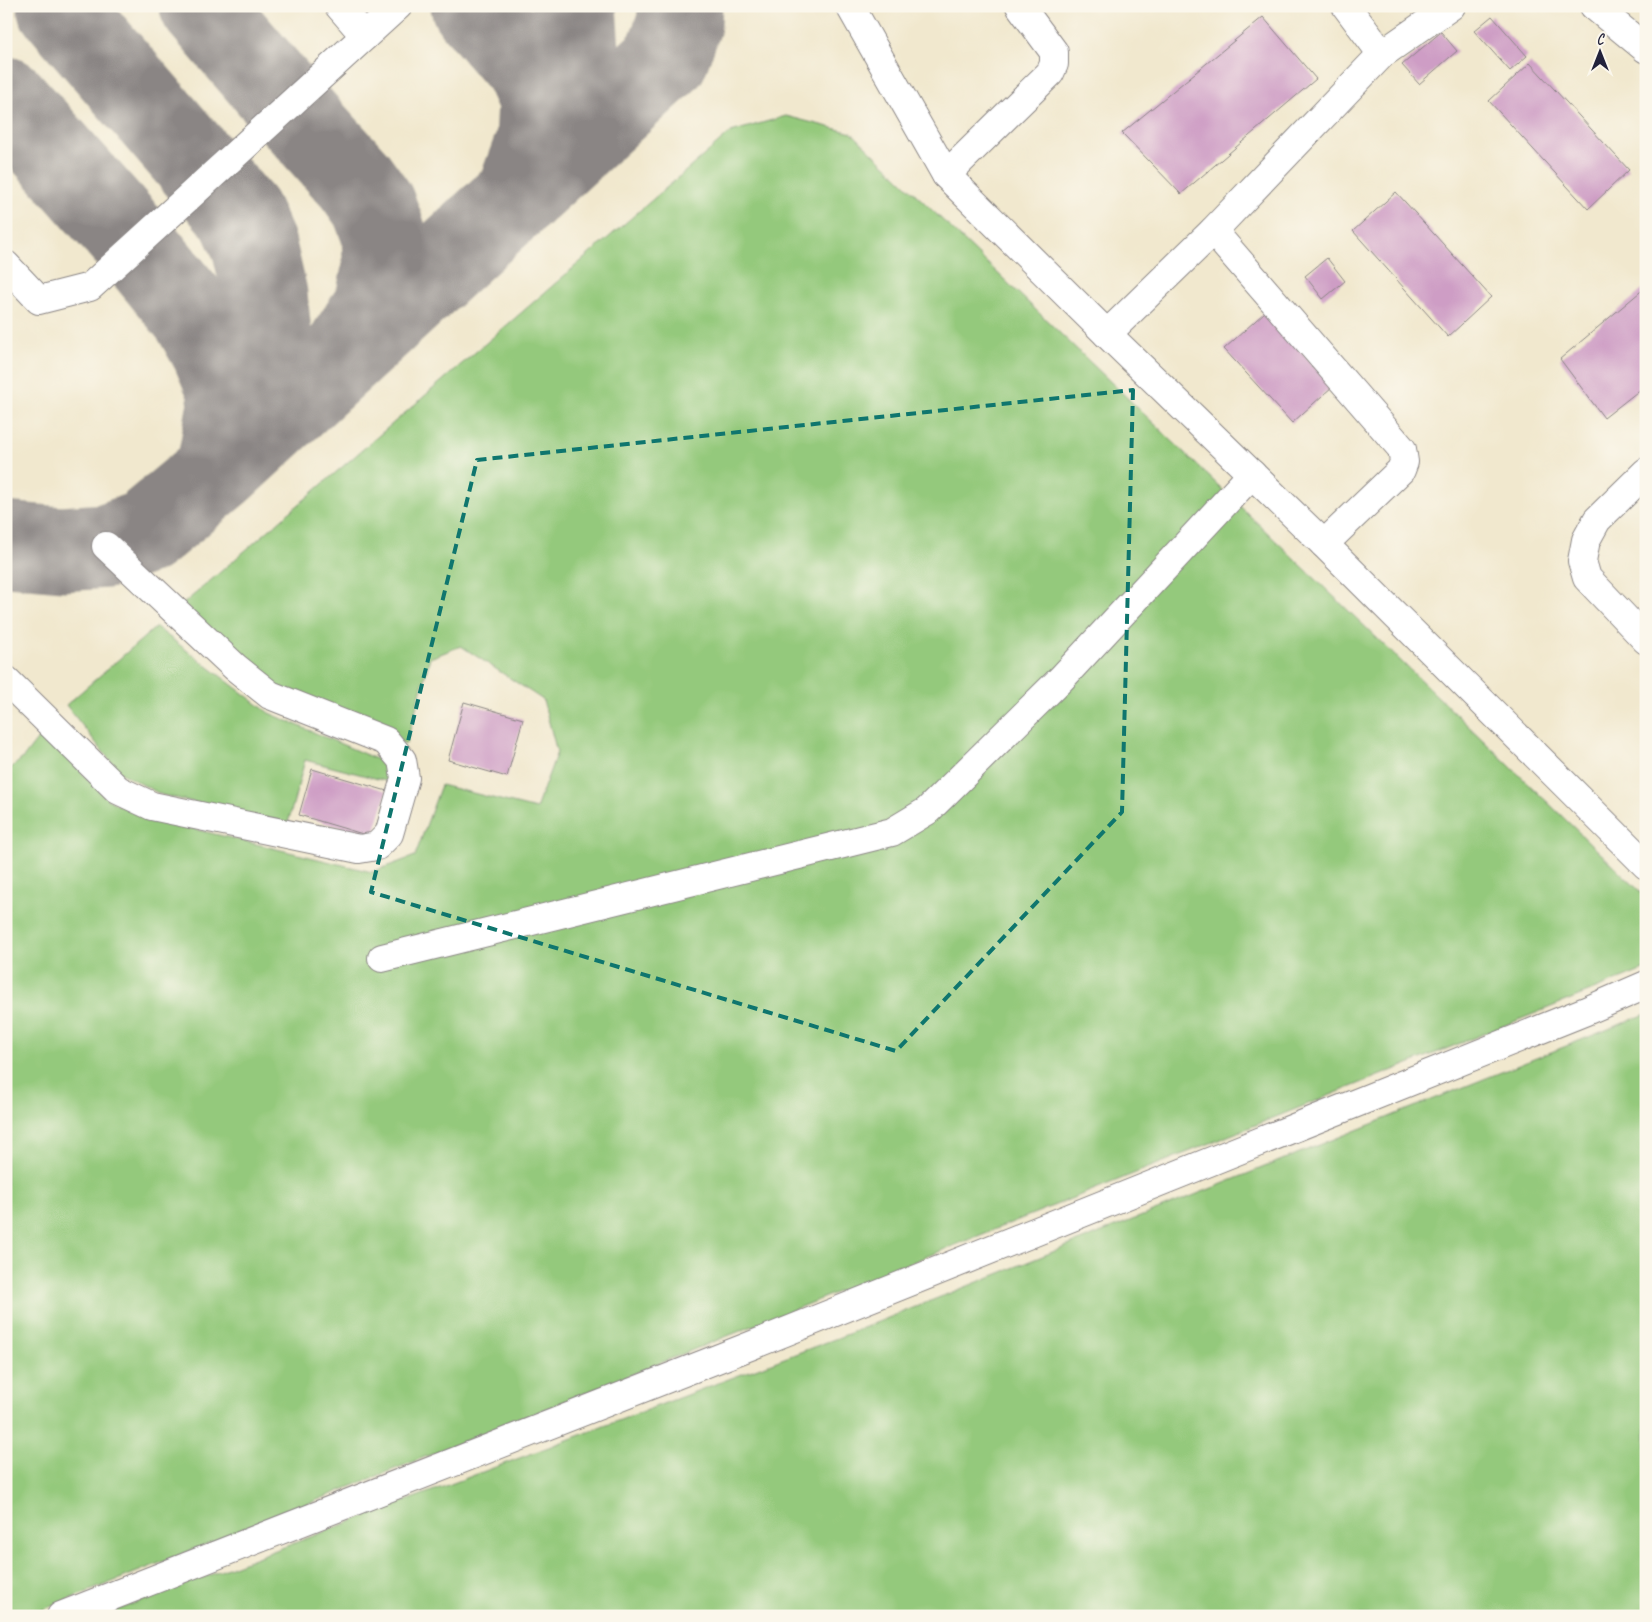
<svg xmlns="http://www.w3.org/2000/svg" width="1652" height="1622" font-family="Caveat,sans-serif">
  <rect width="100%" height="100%" fill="#fbf7ec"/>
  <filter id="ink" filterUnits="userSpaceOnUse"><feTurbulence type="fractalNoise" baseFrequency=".02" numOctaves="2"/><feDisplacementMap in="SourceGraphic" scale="10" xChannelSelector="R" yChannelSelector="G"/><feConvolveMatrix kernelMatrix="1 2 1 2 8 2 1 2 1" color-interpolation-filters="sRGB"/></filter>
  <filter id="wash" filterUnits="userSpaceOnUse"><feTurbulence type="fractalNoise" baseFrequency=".0096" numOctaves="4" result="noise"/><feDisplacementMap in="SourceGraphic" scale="20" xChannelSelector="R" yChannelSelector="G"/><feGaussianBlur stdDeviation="1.12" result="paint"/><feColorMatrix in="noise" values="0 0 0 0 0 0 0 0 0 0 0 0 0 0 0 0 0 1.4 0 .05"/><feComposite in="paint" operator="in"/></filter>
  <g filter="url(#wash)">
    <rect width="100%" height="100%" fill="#f1e8ce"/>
    <g fill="#94c97b" stroke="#5b765b">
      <path d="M786 116 852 133 1646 897V969L27 1616H6V772L23 758 43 732 107 799 140 816 372 872 415 856 441 785 536 809 557 752 543 700 461 646 430 658 406 744 279 691 182 605 731 132Z"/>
      <path d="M156 627 269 713 390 765 401 785 305 760 288 823 162 795 119 772 66 705Z"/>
      <path d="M1646 1014V1616H101L848 1334Z"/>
    </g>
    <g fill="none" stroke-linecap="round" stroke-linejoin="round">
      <g stroke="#8a8584" stroke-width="85">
        <path d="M59 6 240 215 254 246 265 294 270 343 259 390 227 452"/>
        <path d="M202 6 288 106 355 180 373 205 384 234 385 266 377 304 350 346"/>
        <path d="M473 6 525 67 540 100 538 141 519 193"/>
        <path d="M6 99 136 245 194 316 213 350 232 394 221 455"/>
        <path d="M555 152 570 111 577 50 574 6"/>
        <path d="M6 544 62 549 106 546 145 532 218 471 666 59 679 24 680 6"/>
      </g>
    </g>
    <g id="blocks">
      <g fill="#ce9dc5">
        <path d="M1492 16 1527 56 1510 71 1474 31Z"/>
        <path d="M1263 17 1316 79 1181 194 1122 133Z"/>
        <path d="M1441 32 1457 51 1419 84 1402 65Z"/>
        <path d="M1530 63 1629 170 1588 209 1489 101Z"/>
        <path d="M1396 192 1491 297 1448 337 1353 231Z"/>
        <path d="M1327 258 1345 281 1323 299 1305 276Z"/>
        <path d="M1646 287V385L1604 418 1560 359Z"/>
        <path d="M1265 312 1333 386 1292 423 1224 349Z"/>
        <path d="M464 702 523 719 507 777 448 760Z"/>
        <path d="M312 769 387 791 373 837 299 815Z"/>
      </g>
    </g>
  </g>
  <g filter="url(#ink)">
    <use href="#blocks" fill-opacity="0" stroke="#8a8584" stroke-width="1"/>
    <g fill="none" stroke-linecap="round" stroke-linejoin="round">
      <defs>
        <g id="minor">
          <path d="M339 6 365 36"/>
          <path d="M850 6 946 175 1107 334 1324 544 1646 865"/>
          <path d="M1346 6 1382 54"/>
          <path d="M1594 6 1646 49"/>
          <path d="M946 175 1050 73 1054 64V52L1020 6"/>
          <path d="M1213 231 1402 449 1404 462 1401 470 1324 544"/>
          <path d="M6 265 39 300 90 287 398 6"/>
          <path d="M1107 334 1213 231 1382 54 1451 6"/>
          <path d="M1646 472 1597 520 1586 540 1582 561 1587 578 1646 640"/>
          <path d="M6 680 118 790 152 806 359 849 377 846 389 834 405 778 402 760 386 741 270 695 235 667 106 546"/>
          <path d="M382 958 892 832 927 811 1061 679 1252 474"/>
          <path d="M61 1616 750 1346 1586 1011 1646 985"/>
        </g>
      </defs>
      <use href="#minor" stroke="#8a8584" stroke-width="30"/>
      <use href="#minor" stroke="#fff" stroke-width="28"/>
    </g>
  </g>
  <path fill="none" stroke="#0f766e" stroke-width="4" stroke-dasharray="10 6" stroke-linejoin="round" d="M1133 390 1122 812 896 1051 371 892 477 460Z"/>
  <rect width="1652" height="1622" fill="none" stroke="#fbf7ec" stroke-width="25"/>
  <g transform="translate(1600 52)" stroke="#fbf7ec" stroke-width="4" paint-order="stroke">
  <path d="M0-4L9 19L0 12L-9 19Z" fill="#22223b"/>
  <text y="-8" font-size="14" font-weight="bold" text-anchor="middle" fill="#22223b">С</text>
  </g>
</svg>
